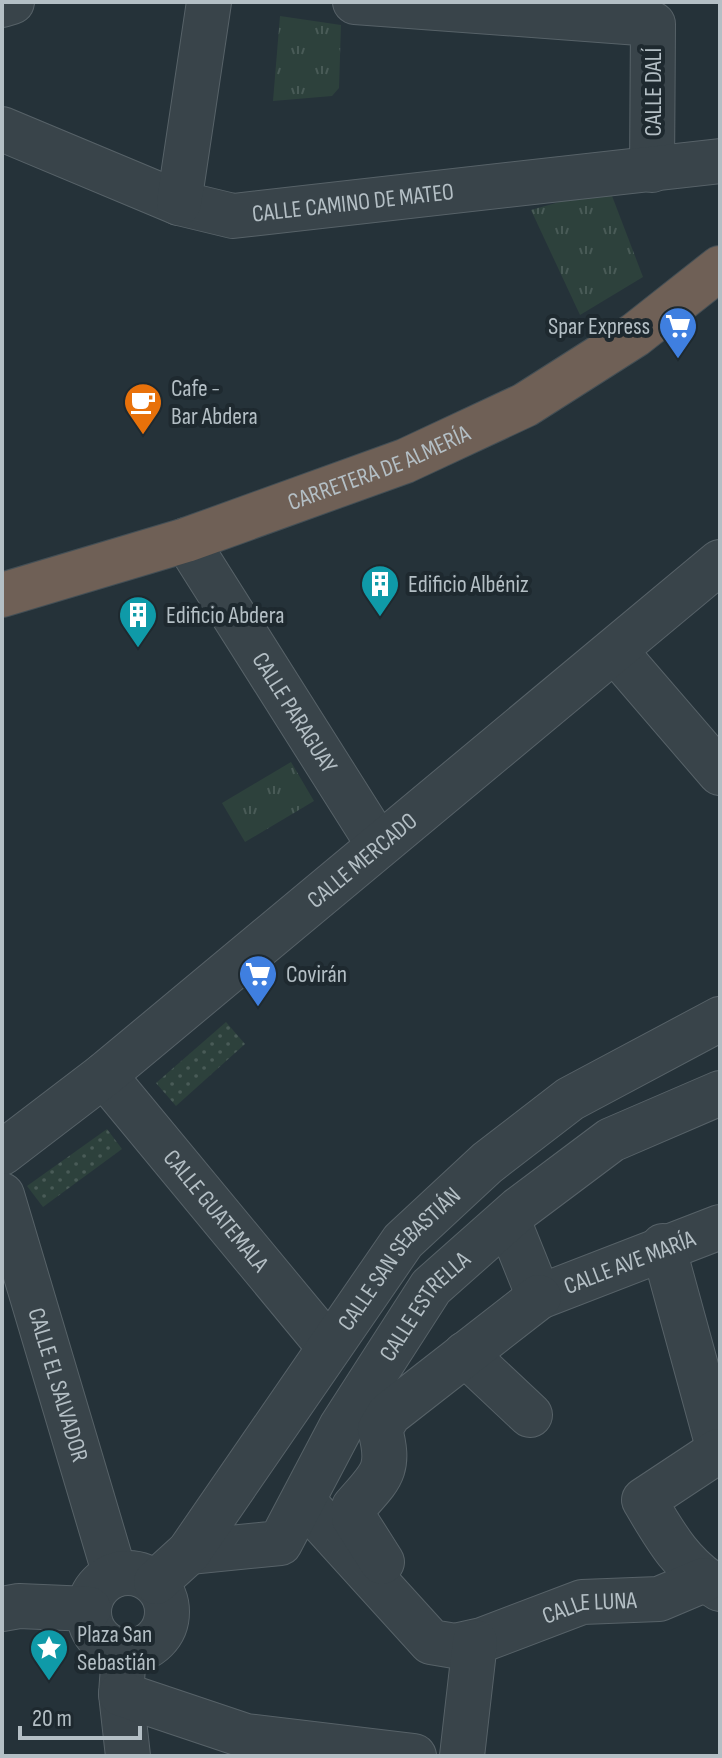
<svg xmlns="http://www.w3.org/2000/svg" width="722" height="1758" font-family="'Sofia Sans Condensed',sans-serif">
  <defs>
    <pattern id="grass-tufts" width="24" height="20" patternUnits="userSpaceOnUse" patternTransform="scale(2)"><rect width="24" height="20" fill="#2d413c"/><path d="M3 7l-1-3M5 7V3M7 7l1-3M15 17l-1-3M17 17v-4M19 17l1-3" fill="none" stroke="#495b57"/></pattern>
    <pattern id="garden-dots" width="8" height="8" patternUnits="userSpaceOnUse" patternTransform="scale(2)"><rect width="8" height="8" fill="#2d413c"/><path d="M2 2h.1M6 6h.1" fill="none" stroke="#495b57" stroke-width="1.8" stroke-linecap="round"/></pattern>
  </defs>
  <rect width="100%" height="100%" fill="#253239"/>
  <g fill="url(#grass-tufts)">
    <path d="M280 16 341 25 339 88 332 96 273 101Z"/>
    <path d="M609 188 643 277 580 315 531 210Z"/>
    <path d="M291 762 314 801 245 842 222 803Z"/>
  </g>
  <g fill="url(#garden-dots)">
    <path d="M226 1022 245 1044 176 1106 156 1083Z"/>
    <path d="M107 1129 122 1149 43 1207 27 1186Z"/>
  </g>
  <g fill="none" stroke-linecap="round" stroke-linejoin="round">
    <defs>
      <g id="minor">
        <path d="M355 2 653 24 652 170"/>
        <path d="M2 5 12 2"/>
        <path id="s1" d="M2 129 179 203 233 216 720 161"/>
        <path d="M179 203 209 2"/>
        <path id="s2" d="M186 540 378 844"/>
        <path d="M615 651 720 773"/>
        <path id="s3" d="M104 1075 329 1347"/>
        <path id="s4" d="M2 1153 104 1075 720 562"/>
        <path id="s5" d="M2 1195 115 1575"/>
        <path id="s6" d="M508 1220 539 1297 720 1227"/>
        <path d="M663 1246 720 1454"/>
        <path d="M465 1354 530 1415"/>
        <path d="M718 1451 644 1500C665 1536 683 1568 720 1589"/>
        <path id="s7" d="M303 1501 431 1642 455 1646 482 1640 582 1602 659 1599 704 1580"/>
        <path id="s8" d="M189 1552 280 1543 341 1427 431 1287 519 1209 611 1140 720 1093"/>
        <path d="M382 1562 354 1518V1507C381 1476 391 1471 380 1429L389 1414 539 1297"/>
        <circle cx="128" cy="1612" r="39"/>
        <path id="s9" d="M156 1582 189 1552 403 1241 487 1163 570 1099 720 1019"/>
        <path d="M2 1609 19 1606 89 1609"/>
        <path d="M123 1667 121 1694 128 1756"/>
        <path d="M121 1694 246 1736 414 1756"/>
        <path d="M462 1756 475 1642"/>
      </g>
      <g id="highway">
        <path id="s10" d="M2 595 186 540 405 461 525 405 635 335 720 268"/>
      </g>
    </defs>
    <use href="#minor" stroke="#576268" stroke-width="46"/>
    <use href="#highway" stroke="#444f55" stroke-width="46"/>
    <use href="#minor" stroke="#39444a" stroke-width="44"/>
    <use href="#highway" stroke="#6f6056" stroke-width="44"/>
  </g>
  <defs>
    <symbol id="supermarket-pin" viewBox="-11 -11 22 30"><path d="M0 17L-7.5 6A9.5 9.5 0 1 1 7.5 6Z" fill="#3f7fe0" stroke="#1e292f"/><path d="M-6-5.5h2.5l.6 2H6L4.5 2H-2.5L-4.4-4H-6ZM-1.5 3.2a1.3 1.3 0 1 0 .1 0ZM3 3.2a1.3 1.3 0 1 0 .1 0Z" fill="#fff"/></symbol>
    <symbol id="cafe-pin" viewBox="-11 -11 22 30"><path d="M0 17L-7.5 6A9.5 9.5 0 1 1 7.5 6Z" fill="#e8710a" stroke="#1e292f"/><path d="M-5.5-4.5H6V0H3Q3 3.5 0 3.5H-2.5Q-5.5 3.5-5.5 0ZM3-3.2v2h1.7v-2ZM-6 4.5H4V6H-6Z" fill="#fff"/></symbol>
    <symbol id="building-pin" viewBox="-11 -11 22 30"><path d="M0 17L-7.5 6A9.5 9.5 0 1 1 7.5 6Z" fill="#0f9aa8" stroke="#1e292f"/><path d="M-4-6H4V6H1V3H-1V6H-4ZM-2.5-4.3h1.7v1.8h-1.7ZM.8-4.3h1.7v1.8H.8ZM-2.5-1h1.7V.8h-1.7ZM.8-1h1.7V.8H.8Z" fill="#fff"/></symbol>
    <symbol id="sight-pin" viewBox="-11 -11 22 30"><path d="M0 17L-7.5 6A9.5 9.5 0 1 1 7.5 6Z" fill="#0f9aa8" stroke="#1e292f"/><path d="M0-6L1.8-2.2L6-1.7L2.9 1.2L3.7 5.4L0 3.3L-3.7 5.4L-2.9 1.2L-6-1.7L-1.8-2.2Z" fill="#fff"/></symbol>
  </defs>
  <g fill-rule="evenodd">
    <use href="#supermarket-pin" x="656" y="304" width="44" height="60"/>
    <use href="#cafe-pin" x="121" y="380" width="44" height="60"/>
    <use href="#building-pin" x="358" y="562" width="44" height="60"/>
    <use href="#building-pin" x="116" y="593" width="44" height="60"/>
    <use href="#supermarket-pin" x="236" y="952" width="44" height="60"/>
    <use href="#sight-pin" x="27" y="1626" width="44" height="60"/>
  </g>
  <g text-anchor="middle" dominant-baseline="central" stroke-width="8" stroke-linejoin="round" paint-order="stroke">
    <g font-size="24" fill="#b4bfc5" stroke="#1e292f">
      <text transform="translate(653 92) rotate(-90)">CALLE DALÍ</text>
      <text stroke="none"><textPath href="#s1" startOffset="368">CALLE CAMINO DE MATEO</textPath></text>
      <text stroke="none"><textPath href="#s10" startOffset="398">CARRETERA DE ALMERÍA</textPath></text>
      <text stroke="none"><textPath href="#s2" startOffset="204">CALLE PARAGUAY</textPath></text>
      <text stroke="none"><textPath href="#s4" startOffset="464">CALLE MERCADO</textPath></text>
      <text stroke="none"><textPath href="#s3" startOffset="176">CALLE GUATEMALA</textPath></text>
      <text stroke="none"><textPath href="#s9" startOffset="406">CALLE SAN SEBASTIÁN</textPath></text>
      <text stroke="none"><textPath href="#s6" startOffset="180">CALLE AVE MARÍA</textPath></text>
      <text stroke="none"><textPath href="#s8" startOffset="370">CALLE ESTRELLA</textPath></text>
      <text stroke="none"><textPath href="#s5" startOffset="198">CALLE EL SALVADOR</textPath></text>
      <text stroke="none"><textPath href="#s7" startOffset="356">CALLE LUNA</textPath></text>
    </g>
    <g font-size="24" fill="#b4bfc5" stroke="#1e292f" text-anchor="start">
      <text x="650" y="326" text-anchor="end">Spar Express</text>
      <text x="171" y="388">Cafe -<tspan x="171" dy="28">Bar Abdera</tspan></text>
      <text x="408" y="584">Edificio Albéniz</text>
      <text x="166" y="615">Edificio Abdera</text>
      <text x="286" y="974">Covirán</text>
      <text x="77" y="1634">Plaza San<tspan x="77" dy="28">Sebastián</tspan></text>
    </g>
  </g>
  <rect width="722" height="1758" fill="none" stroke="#b4bfc5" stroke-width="8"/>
  <path d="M20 1726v12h120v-12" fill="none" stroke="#b4bfc5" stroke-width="4"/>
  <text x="32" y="1726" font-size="24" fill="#b4bfc5" stroke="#1e292f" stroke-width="6" paint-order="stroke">20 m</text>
</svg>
